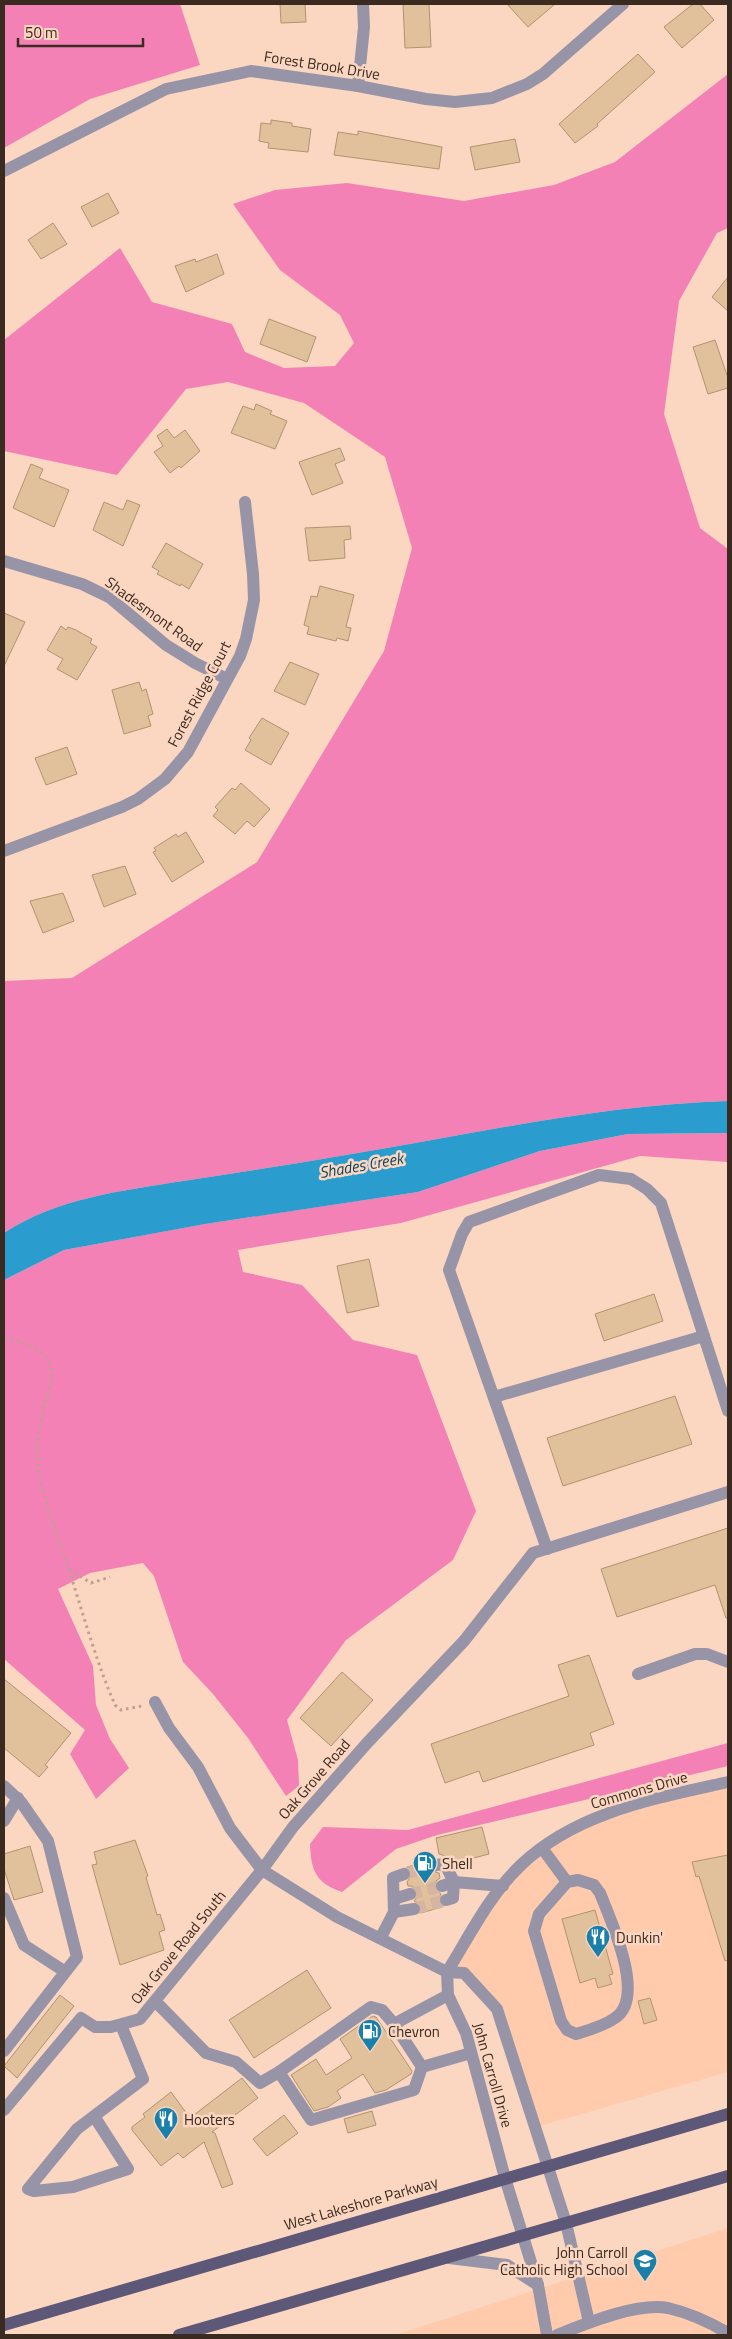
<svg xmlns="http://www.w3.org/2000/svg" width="732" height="2339" font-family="'Titillium Web',sans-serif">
  <rect width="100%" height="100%" fill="#fbd6c1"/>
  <g fill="#ffcbac">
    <path d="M728 1782V2072L536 2127 497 2009 464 1974 447 1972 497 1892 570 1831Z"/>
    <path d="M728 2228V2335H395Z"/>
  </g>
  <g fill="#f481b6">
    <path d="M4 4H180L200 65 90 99 4 148Z"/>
    <path d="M728 74V228L717 233 679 301 664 414 700 528 728 549V1101C597 1105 469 1135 340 1156 288 1165 235 1173 183 1181 121 1191 57 1198 4 1233V981L72 978 257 862 384 651 412 548 385 457 304 403 228 382 186 389 117 475 4 451V340L120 248 152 302 232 324 245 352 284 368 335 366 354 343 340 315 280 270 233 204 275 190 347 183 464 201 554 185 615 162Z"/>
    <path d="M728 1133V1162L640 1156 401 1223 238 1250 243 1272 302 1285 353 1340 417 1355 476 1511 453 1560 346 1640 287 1720 298 1760 299 1786 286 1796 248 1738 213 1694 183 1662 154 1576 143 1563 90 1573 58 1589 93 1666 96 1705 110 1739 129 1768 96 1799 70 1754 85 1730 4 1659V1280L64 1250 204 1224 418 1192 540 1151 628 1134Z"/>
    <path d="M728 1743V1766L437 1835 396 1849 342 1892C316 1883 311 1871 310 1844L323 1827 408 1830Z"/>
  </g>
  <path fill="#2a9ccd" d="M728 1101V1133L628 1134 540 1151 418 1192 205 1224 64 1250 4 1280V1233C57 1198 121 1191 183 1181 235 1173 288 1165 340 1156 469 1135 597 1105 728 1101Z"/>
  <g fill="#e1c19b" stroke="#b1936e">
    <path d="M280 4H305L306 22 281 23Z"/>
    <path d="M403 4H429L431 47 405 48Z"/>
    <path d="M507 4H555L528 27Z"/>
    <path d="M693 4H700L714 20 682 48 664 27Z"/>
    <path d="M638 54 655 72 597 124 598 126 575 143 559 124Z"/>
    <path d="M271 120 292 123V126L311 129 308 152 268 148 269 143 259 141 261 123 271 124Z"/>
    <path d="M358 131 442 147 439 169 334 155 338 132 358 135Z"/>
    <path d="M515 139 520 162 475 170 470 147Z"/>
    <path d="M108 193 119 213 92 227 81 207Z"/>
    <path d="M53 223 67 244 41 259 28 240Z"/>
    <path d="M217 254 224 274 186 292 175 266 195 259 196 262Z"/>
    <path d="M728 277V311L712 297Z"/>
    <path d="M269 319 316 337 307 362 260 344Z"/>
    <path d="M715 340 728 378V388L708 394 693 347Z"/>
    <path d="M256 404 272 411 270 414 287 421 275 449 231 433 243 406 254 410Z"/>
    <path d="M167 429 174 438 185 430 200 451 181 468 179 466 170 473 154 452 163 446 157 436Z"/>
    <path d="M340 448 345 460 335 464 343 483 312 495 299 462Z"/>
    <path d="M31 464 43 469 39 478 69 490 54 527 13 508Z"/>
    <path d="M127 500 140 505 123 546 93 530 104 502 123 510Z"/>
    <path d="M350 526 351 539 344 540 345 558 309 561 305 528Z"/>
    <path d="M166 543 203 564 189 589 181 584 180 586 157 574 159 571 152 567Z"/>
    <path d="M320 586 354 595 346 627 351 628 348 641 337 638 336 641 307 634 309 627 304 625 309 604 311 596 317 597Z"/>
    <path d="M4 613 25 622 4 666Z"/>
    <path d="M61 626 66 630 68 627 76 630 92 639 90 643 97 647 77 680 57 669 63 659 47 650Z"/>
    <path d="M290 662 319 674 305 705 274 691Z"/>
    <path d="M139 682 142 691 146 689 153 714 148 716 151 726 124 734 112 690Z"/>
    <path d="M262 718 289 733 271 765 245 750 251 740 249 738Z"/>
    <path d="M67 747 77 774 46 785 35 758Z"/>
    <path d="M241 783 270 809 254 827 247 821 235 834 213 816 218 810 215 807 232 788 235 790Z"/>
    <path d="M186 832 204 862 172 882 153 852 156 851 154 848 176 834 178 837Z"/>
    <path d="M125 866 136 894 104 907 92 875Z"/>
    <path d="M63 893 74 921 43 933 30 901Z"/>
    <path d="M369 1259 379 1306 347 1313 337 1266Z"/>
    <path d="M654 1294 663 1321 604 1341 595 1314Z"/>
    <path d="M675 1396 692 1444 563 1486 547 1438Z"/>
    <path d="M728 1528V1618H726L715 1585 617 1617 601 1569Z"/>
    <path d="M589 1655 614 1724 590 1733 594 1745 483 1782 479 1771 445 1783 431 1744 569 1696 558 1665Z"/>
    <path d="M342 1672 373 1700 331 1746 300 1718Z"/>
    <path d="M4 1679 71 1733 45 1765 48 1767 39 1777 4 1748Z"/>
    <path d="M482 1827 489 1854 455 1863 449 1857 439 1854 436 1838Z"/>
    <path d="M135 1840 148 1876 146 1877 157 1915 160 1914 165 1930 159 1932 164 1950 120 1965 92 1865 97 1864 94 1852Z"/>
    <path d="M30 1846 43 1892 14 1900 4 1869V1854Z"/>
    <path d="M728 1855V1960L725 1961 699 1876 696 1877 692 1862Z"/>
    <path d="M429 1861 430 1870 439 1873 440 1878 436 1881 434 1888 441 1894 438 1902 442 1907 421 1913V1904L414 1901 418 1896V1891L412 1886H408L407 1882 412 1875 407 1867Z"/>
    <path d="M595 1910 613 1974 609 1975 612 1984 598 1988 595 1978 580 1983 562 1919Z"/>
    <path d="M307 1970 331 2008 254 2058 229 2020Z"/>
    <path d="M60 1995 74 2006 17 2078 4 2066Z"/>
    <path d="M650 1998 657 2020 644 2024 638 2001Z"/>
    <path d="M373 2016 376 2017 412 2071 411 2074 386 2090 375 2093 363 2074 337 2091 341 2098 328 2107 314 2111 291 2075 316 2059 326 2075 352 2058 340 2039Z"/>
    <path d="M242 2078 258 2098 212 2132 215 2133 233 2184 222 2188 204 2142 183 2158 178 2153 161 2166 132 2130V2127L145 2117 143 2114 171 2092 190 2118Z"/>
    <path d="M372 2111 376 2125 348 2133 344 2119Z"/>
    <path d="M284 2115 298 2133 267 2156 253 2139Z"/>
  </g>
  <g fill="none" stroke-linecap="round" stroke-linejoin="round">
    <g stroke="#d5b4a1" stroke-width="12" stroke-dasharray="12 6" stroke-linecap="butt">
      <path d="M404 1874 436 1865"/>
      <path d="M410 1894 442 1886"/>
      <path d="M414 1909 446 1900"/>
    </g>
    <g stroke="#bea08e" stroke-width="3" stroke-dasharray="2.5 4" stroke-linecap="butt">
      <path d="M4 1338C20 1341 45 1347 50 1366 54 1381 48 1392 44 1406 40 1425 37 1443 38 1462 41 1496 56 1529 66 1561 82 1609 95 1659 115 1705L121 1710 142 1706"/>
      <path d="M69 1569 91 1583 110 1577"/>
    </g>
    <g stroke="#9794a7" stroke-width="12">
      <path d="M358 86 364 27 363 4"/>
      <path d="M4 171 166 89 251 71 358 86 426 99 455 102 492 98 527 84 543 74 623 4"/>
      <path d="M4 561 82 584 109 597 166 645 195 663 227 679"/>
      <path d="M4 851 122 807 138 799 165 779 188 752 240 656 246 639 254 600 253 574 245 502"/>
      <path d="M494 1397 704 1336"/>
      <path d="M547 1549 449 1270 462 1234 469 1222 599 1175 631 1179 647 1189 661 1203 728 1411"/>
      <path d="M638 1674 695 1654H707L728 1662"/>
      <path d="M155 1702 169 1728 198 1767 230 1828 262 1870 337 1917 447 1972 464 1973 497 2009 566 2223 589 2322"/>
      <path d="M4 1786 21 1802 48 1841 77 1957 4 2051"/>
      <path d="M4 1821 18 1798"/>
      <path d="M542 1848 567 1882"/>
      <path d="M436 1865 445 1864 454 1882 442 1886"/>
      <path d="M578 1880 594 1885 600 1893C610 1919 647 1997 615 2018 604 2026 589 2030 576 2034L567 2030 561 2021 534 1931 539 1914 567 1882Z"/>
      <path d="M4 1898 24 1945 64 1971"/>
      <path d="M394 1899 410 1894"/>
      <path d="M446 1900 453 1898 454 1882 503 1886"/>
      <path d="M394 1912 393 1878 404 1874"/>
      <path d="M381 1937 394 1912 414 1909"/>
      <path d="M447 1972 448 1995 466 2033 505 2178 538 2285 547 2335"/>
      <path d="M447 1972C470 1935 490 1894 521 1865 576 1812 657 1798 728 1782"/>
      <path d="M155 2001 206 2053 236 2062 260 2083 279 2072 311 2120 414 2090 422 2067 471 2053"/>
      <path d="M394 2024 422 2067"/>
      <path d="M279 2072 371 2007 382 2010 394 2024 448 1995"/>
      <path d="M4 2110 81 2018 95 2027H111L140 2019 262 1870 293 1827 368 1742 464 1641 533 1553 728 1492"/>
      <path d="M94 2116 128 2169 73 2187 34 2191 28 2189 77 2129 143 2079 121 2025"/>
      <path d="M449 2258 507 2265 538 2285"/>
      <path d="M557 2335C585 2324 637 2302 668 2308 690 2313 709 2322 728 2333"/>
    </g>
    <g stroke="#5d5778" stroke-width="12">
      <path d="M4 2325 728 2114"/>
      <path d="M179 2335 728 2176"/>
    </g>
  </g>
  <defs>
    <symbol id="fuel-pin" viewBox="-11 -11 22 30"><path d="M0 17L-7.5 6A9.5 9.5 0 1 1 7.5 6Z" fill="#1a80aa" stroke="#fbd6c1"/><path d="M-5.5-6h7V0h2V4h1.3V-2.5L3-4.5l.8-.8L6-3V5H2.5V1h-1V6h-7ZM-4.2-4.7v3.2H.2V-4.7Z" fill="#fff"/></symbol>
    <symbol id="restaurant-pin" viewBox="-11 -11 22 30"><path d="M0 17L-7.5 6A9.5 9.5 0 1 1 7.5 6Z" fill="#1a80aa" stroke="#fbd6c1"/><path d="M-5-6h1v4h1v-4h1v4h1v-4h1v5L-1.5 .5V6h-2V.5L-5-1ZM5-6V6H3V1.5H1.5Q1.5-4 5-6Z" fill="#fff"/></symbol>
    <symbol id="school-pin" viewBox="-11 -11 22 30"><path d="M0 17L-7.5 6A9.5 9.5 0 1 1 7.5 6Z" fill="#1a80aa" stroke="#fbd6c1"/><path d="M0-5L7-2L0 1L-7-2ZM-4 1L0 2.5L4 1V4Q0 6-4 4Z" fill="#fff"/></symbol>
  </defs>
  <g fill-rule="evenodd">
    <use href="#fuel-pin" x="411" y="1849" width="28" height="38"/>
    <use href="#restaurant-pin" x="584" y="1923" width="28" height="38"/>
    <use href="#fuel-pin" x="356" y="2017" width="28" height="38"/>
    <use href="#restaurant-pin" x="152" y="2105" width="28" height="38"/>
    <use href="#school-pin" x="631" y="2247" width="28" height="38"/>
  </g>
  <g text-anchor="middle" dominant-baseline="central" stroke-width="5" stroke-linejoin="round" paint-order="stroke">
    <g font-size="15" fill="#3b2a20" stroke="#fbd6c1">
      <text transform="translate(322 65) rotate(9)">Forest Brook Drive</text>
      <text transform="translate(154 614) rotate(36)">Shadesmont Road</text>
      <text transform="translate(199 694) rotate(-62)">Forest Ridge Court</text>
      <text transform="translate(314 1779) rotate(-49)">Oak Grove Road</text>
      <text transform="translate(639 1790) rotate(-16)">Commons Drive</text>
      <text transform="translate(178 1947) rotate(-51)">Oak Grove Road South</text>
      <text transform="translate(493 2075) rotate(74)">John Carroll Drive</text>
      <text transform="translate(361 2203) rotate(-16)">West Lakeshore Parkway</text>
    </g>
    <g font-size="15" fill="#3b2a20" stroke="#fbd6c1" text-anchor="start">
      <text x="442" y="1863">Shell</text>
      <text x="616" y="1937">Dunkin'</text>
      <text x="388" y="2031">Chevron</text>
      <text x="184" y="2119">Hooters</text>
      <text x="628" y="2252" text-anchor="end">John Carroll<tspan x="628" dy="17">Catholic High School</tspan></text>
    </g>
    <g font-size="16" font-style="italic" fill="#094761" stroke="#fbd6c1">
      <text transform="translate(361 1165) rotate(-10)">Shades Creek</text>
    </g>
  </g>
  <rect width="732" height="2339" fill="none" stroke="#3b2a20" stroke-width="10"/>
  <path d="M18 38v8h125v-8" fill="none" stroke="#3b2a20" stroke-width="2.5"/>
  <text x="25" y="38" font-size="15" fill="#3b2a20" stroke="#fbd6c1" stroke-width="4" paint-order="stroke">50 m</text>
</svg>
